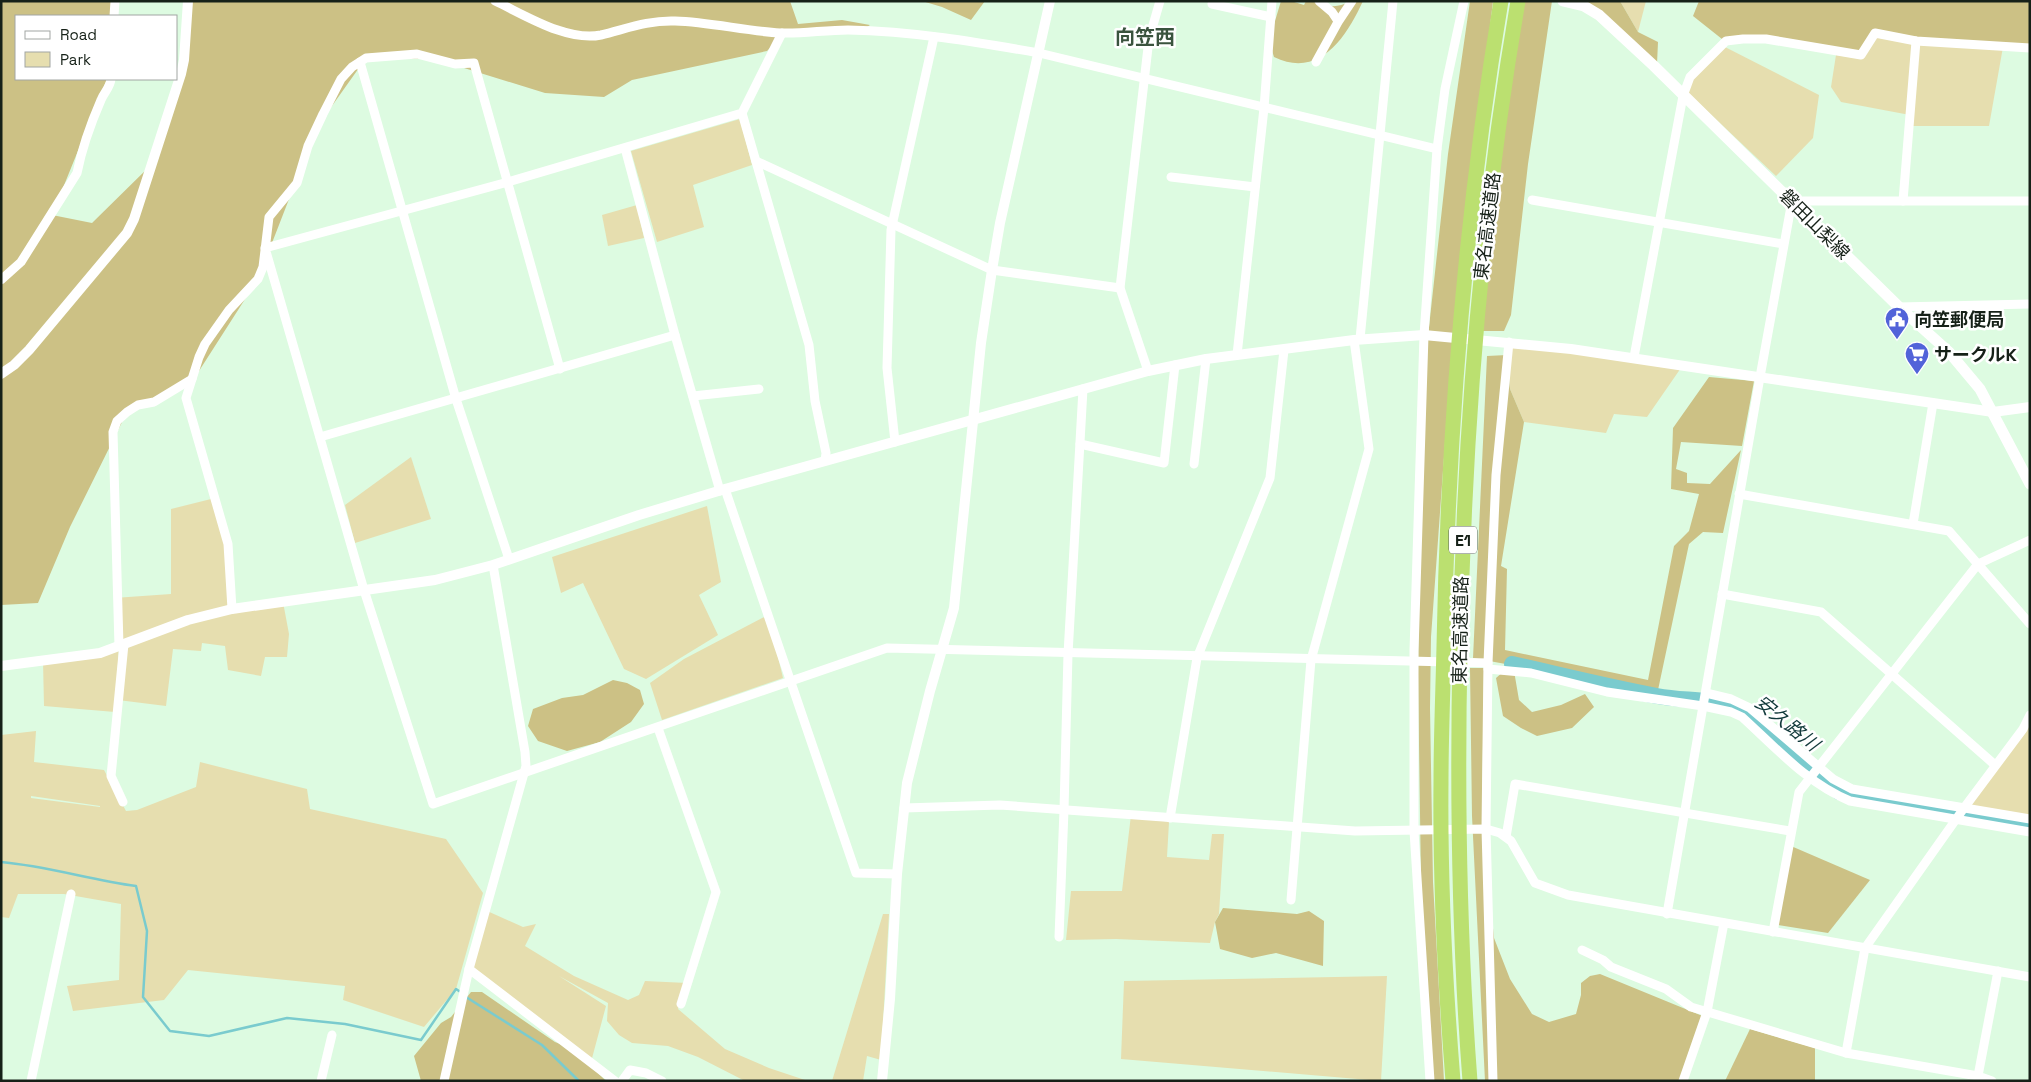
<svg xmlns="http://www.w3.org/2000/svg" width="2031" height="1082" font-family="'Space Grotesk','Noto Sans JP',sans-serif">
  <rect width="100%" height="100%" fill="#ddfbe1"/>
  <g fill="#e6deaf" fill-rule="evenodd">
    <path d="M1620 1H1646L1638 32Z"/>
    <path d="M1879 33 2003 47 1989 126H1912L1910 115 1841 102 1831 87 1836 55 1862 59Z"/>
    <path d="M1725 47 1819 95 1813 138 1776 176 1687 92 1692 75Z"/>
    <path d="M740 119 752 165 693 185 704 227 657 242 631 151Z"/>
    <path d="M637 205 644 238 608 246 602 215Z"/>
    <path d="M1514 343 1683 365 1647 417 1614 414 1606 433 1524 422 1510 389 1507 355Z"/>
    <path d="M411 457 431 519 355 543 345 505Z"/>
    <path d="M215 498 228 544 232 606 201 618 283 602 289 634 287 657H265L261 676 228 670 225 646 202 643 201 651 173 649 166 706 118 700 124 644 114 598 171 594V509Z"/>
    <path d="M707 506 721 582 699 595 718 635 646 679 624 669 583 583 561 593 552 557Z"/>
    <path d="M768 615 783 678 662 720 650 683 684 659Z"/>
    <path d="M119 646 115 712 44 706 43 661Z"/>
    <path d="M2030 714V824L1968 809Z"/>
    <path d="M36 731 34 762 104 770 126 811 137 810 196 787 200 762 307 789 310 809 446 839 483 893 456 989 424 1027 343 1000 345 986 188 970 164 1000 73 1011 67 986 119 980 121 904 64 894H18L9 918 1 917V735ZM31 796 100 806V807L31 798Z"/>
    <path d="M1131 815 1169 822 1167 857 1209 860 1212 834H1224L1219 914 1215 922 1210 943 1116 939 1066 940 1071 891H1122Z"/>
    <path d="M485 910 523 927 536 924 525 946 574 976 628 1000 639 995 645 981 687 983 678 1009 725 1049 769 1068 808 1081H745L698 1057 668 1046 632 1043 619 1035 607 1021 608 1003 559 976 606 1006 591 1062 469 969Z"/>
    <path d="M883 914H889L881 1060 867 1056 863 1081H832Z"/>
    <path d="M1387 976 1381 1081 1121 1059 1124 981Z"/>
  </g>
  <g fill="#ccc185">
    <path d="M1 1H113L112 16H16V79H107L52 215 92 223 152 164 182 62 187 1H790L798 24 842 20 870 25 861 31 785 33 767 51 632 80 604 97 545 93 435 59 366 58 317 127 258 279 190 385 127 412 70 527 38 603 1 605Z"/>
    <path d="M922 1H985L971 20 942 7Z"/>
    <path d="M1281 1H1291L1304 5 1306 1C1315 1 1322 5 1331 6 1337 7 1343 4 1349 3V1H1363C1346 38 1319 79 1274 57L1269 41Z"/>
    <path d="M1470 1H1493L1451 360 1431 637 1430 708 1433 882 1444 1081H1431L1422 952 1418 674 1421 423 1429 327 1448 154Z"/>
    <path d="M1524 1H1552L1528 164 1511 315 1504 331H1482L1496 186Z"/>
    <path d="M1569 1H1620L1638 32 1658 42 1657 64 1599 15Z"/>
    <path d="M1699 1H2030V48L1875 33 1861 55 1782 41 1722 39 1693 16Z"/>
    <path d="M1507 355 1510 389 1524 422 1501 566 1507 569 1505 650 1648 680 1674 546 1689 531 1699 494 1671 489 1673 428 1709 377 1754 381 1742 446 1681 442 1676 469 1687 473V483L1710 484 1741 450 1723 533 1703 532 1689 544 1658 690 1513 665 1519 700 1532 712 1561 705 1585 694 1594 707 1572 728 1537 736 1521 728 1503 716 1496 678 1511 665 1473 658 1487 356Z"/>
    <path d="M1470 668H1484L1482 819 1494 938 1510 979 1532 1014 1549 1022 1576 1014 1581 995V983L1590 976 1600 974 1705 1017 1681 1081H1485L1472 816Z"/>
    <path d="M613 680 627 683 640 690 644 704 631 722 600 742 567 751 538 741 528 726 533 709 562 698 583 695Z"/>
    <path d="M1791 846 1870 880 1828 933 1778 925Z"/>
    <path d="M1223 908 1297 914 1309 911 1324 921 1323 966 1276 953 1252 958 1220 949 1215 922Z"/>
    <path d="M471 992H482L555 1042 575 1050 606 1081H421L414 1056 441 1023 451 1017Z"/>
    <path d="M1750 1029 1815 1048V1081H1725Z"/>
  </g>
  <g fill="none" stroke-linecap="round" stroke-linejoin="round">
    <g stroke="#7acbce" stroke-width="2.5">
      <path d="M1 862C47 866 91 880 136 886L147 931 143 997 170 1031 209 1036 287 1018 345 1024 421 1040 456 989 462 993"/>
      <path d="M466 997 542 1045 579 1081"/>
    </g>
    <path stroke="#7acbce" stroke-width="16" d="M1512 664C1561 675 1609 687 1657 696 1689 702 1717 697 1746 713L1839 792 1851 795 2030 827"/>
    <g stroke="#fff" stroke-width="9">
      <path d="M495 1C525 15 567 42 601 35 626 29 648 20 675 21 710 22 745 31 780 33 802 34 825 30 848 30 912 31 976 42 1039 53L1437 149"/>
      <path d="M1319 1 1332 12 1338 21"/>
      <path d="M1212 4 1271 17"/>
      <path d="M114 16 115 1"/>
      <path d="M782 33 742 113 508 182 265 248 364 590 433 804 887 648 1488 663"/>
      <path d="M360 62 456 399 509 559"/>
      <path d="M1316 62 1338 22 1352 1"/>
      <path d="M742 113 809 345 815 401 826 453 825 461"/>
      <path d="M625 148 675 335 720 491"/>
      <path d="M756 161 992 270 1120 288"/>
      <path d="M1171 177 1255 187"/>
      <path d="M1532 200 1783 244"/>
      <path d="M1903 201 1916 41"/>
      <path d="M1 280 21 262 77 173C82 148 91 123 101 100 104 92 110 88 111 79"/>
      <path d="M1899 307 2030 304"/>
      <path d="M1360 339 1393 1"/>
      <path d="M1237 355 1264 108 1272 1"/>
      <path d="M1634 357 1683 96 1690 77 1726 41 1743 39H1766L1861 55 1875 33 1916 41 2030 48"/>
      <path d="M1148 371 1120 288 1149 39 1160 1"/>
      <path d="M693 396 759 389"/>
      <path d="M320 437 675 335"/>
      <path d="M895 442 887 368 891 230 934 37"/>
      <path d="M1080 444 1164 463 1175 365"/>
      <path d="M1194 464 1206 359"/>
      <path d="M725 489 856 873 897 874"/>
      <path d="M1739 494 1949 531 2030 624"/>
      <path d="M1913 524 1933 403"/>
      <path d="M1722 594 1821 612 1995 765"/>
      <path d="M232 609 228 544 186 398 199 357 205 344 229 310 258 279 263 267 269 217 297 183 308 146 323 114 341 79 352 67 366 58 417 54 455 64 474 63 560 369"/>
      <path d="M119 646 113 432 117 421 127 412 138 405 154 402 192 379"/>
      <path d="M1488 669 1531 673 1607 692 1703 706 1731 712 1742 717C1775 747 1808 784 1850 801L2030 832"/>
      <path d="M1706 693 1731 699 1750 708 1833 779 1852 789 2030 819"/>
      <path d="M658 728 716 892 681 1004"/>
      <path d="M123 802 111 776 124 644"/>
      <path d="M904 808 1000 805 1355 831 1486 829 1500 833 1511 841 1535 883 1568 895 2030 977"/>
      <path d="M1170 818 1197 658 1270 478 1284 350"/>
      <path d="M1506 837 1515 784 1790 831"/>
      <path d="M1291 900 1311 660 1369 449 1354 340"/>
      <path d="M1667 914 1760 377 1792 201H2030"/>
      <path d="M1773 932 1799 792 1978 564 2030 540"/>
      <path d="M1059 937 1064 810 1068 654 1083 389"/>
      <path d="M1582 950 1603 960 1611 967 1666 989 1691 1007 1846 1053 1978 1076"/>
      <path d="M469 969 615 1081"/>
      <path d="M1846 1053 1865 948 1964 808 2023 729 2030 715"/>
      <path d="M31 1081 71 894"/>
      <path d="M321 1081 332 1035"/>
      <path d="M444 1081 469 969 526 766 525 752 493 565"/>
      <path d="M622 1081 630 1070 646 1073 662 1081"/>
      <path d="M1430 1081 1414 831V651L1424 335 1437 149 1445 89 1464 1"/>
      <path d="M1493 1081 1486 829 1488 663 1496 475 1509 342"/>
      <path d="M1683 1081 1707 1012 1724 923"/>
      <path d="M1992 1081 1978 1076 1998 971"/>
    </g>
    <g stroke="#fff" stroke-width="10">
      <path d="M1 374 14 365 29 350 127 233 134 219 181 74 184 60 188 1"/>
      <path d="M1 666 100 653 188 620 232 609 435 580 493 565 639 515 725 489 1148 371 1206 359 1354 340 1424 335 1571 349 1993 412 2030 407"/>
      <path d="M882 1081 890 999 897 874 907 783 930 691 954 608 981 343 992 270 1000 223 1050 1"/>
    </g>
    <path stroke="#fff" stroke-width="11" d="M1563 1 1584 6 1599 15 1654 66 1899 307 1949 352 1980 389 2030 484"/>
    <g stroke="#bbe070" stroke-width="15">
      <path d="M1453 1081C1445 981 1440 881 1441 782 1441 736 1443 691 1444 646 1448 430 1465 214 1501 1"/>
      <path d="M1470 1081C1459 938 1457 794 1460 651 1464 434 1481 216 1518 1"/>
    </g>
  </g>
  <defs>
    <symbol id="civic-pin" viewBox="-11 -11 22 30"><path d="M0 17L-7.5 6A9.5 9.5 0 1 1 7.5 6Z" fill="#5263d9" stroke="#fff"/><path d="M-.6-6.5H3V-4.5H.6V-3L4-1V1h2V6H-6V1h2V-1L-.6-3ZM-1.2 2.5V6h2.4V2.5Z" fill="#fff"/></symbol>
    <symbol id="supermarket-pin" viewBox="-11 -11 22 30"><path d="M0 17L-7.5 6A9.5 9.5 0 1 1 7.5 6Z" fill="#5263d9" stroke="#fff"/><path d="M-6-5.5h2.5l.6 2H6L4.5 2H-2.5L-4.4-4H-6ZM-1.5 3.2a1.3 1.3 0 1 0 .1 0ZM3 3.2a1.3 1.3 0 1 0 .1 0Z" fill="#fff"/></symbol>
  </defs>
  <g fill-rule="evenodd">
    <use href="#civic-pin" x="1883" y="305" width="28" height="38"/>
    <use href="#supermarket-pin" x="1903" y="340" width="28" height="38"/>
  </g>
  <g text-anchor="middle" dominant-baseline="central" stroke-width="5" stroke-linejoin="round" paint-order="stroke">
    <rect fill="#fff" stroke="#5c645d" stroke-width="1" x="1449" y="526.5" width="28" height="27" rx="4"/>
    <g font-size="16" font-weight="bold" fill="#162118">
      <text x="1463" y="540">E1</text>
    </g>
    <g font-size="18" fill="#162118" stroke="#fff">
      <text transform="translate(1815 224) rotate(45)">磐田山梨線</text>
      <text transform="translate(1487 226) rotate(-83)">東名高速道路</text>
      <text transform="translate(1460 630) rotate(-89)">東名高速道路</text>
    </g>
    <g font-size="18" font-weight="bold" fill="#162118" stroke="#fff" text-anchor="start">
      <text x="1914" y="319">向笠郵便局</text>
      <text x="1934" y="354">サークルK</text>
    </g>
    <g font-size="19" font-style="italic" fill="#123a3b" stroke="#fff">
      <text transform="translate(1787 723) rotate(39)">安久路川</text>
    </g>
    <g font-size="20" font-weight="bold" fill="#3a533e" stroke="#fff">
      <text x="1145" y="37">向笠西</text>
    </g>
  </g>
  <rect width="2031" height="1082" fill="none" stroke="#162118" stroke-width="5"/>
  <rect x="15" y="15" width="162" height="65" fill="#ffffff" stroke="#a2a6a3"/>
  <rect x="25" y="31" width="25" height="8" fill="#ffffff" stroke="#a2a6a3"/>
  <text x="60" y="40" font-size="15" fill="#162118">Road</text>
  <rect x="25" y="52" width="25" height="15" fill="#e6deaf" stroke="#a2a6a3"/>
  <text x="60" y="65" font-size="15" fill="#162118">Park</text>
</svg>
